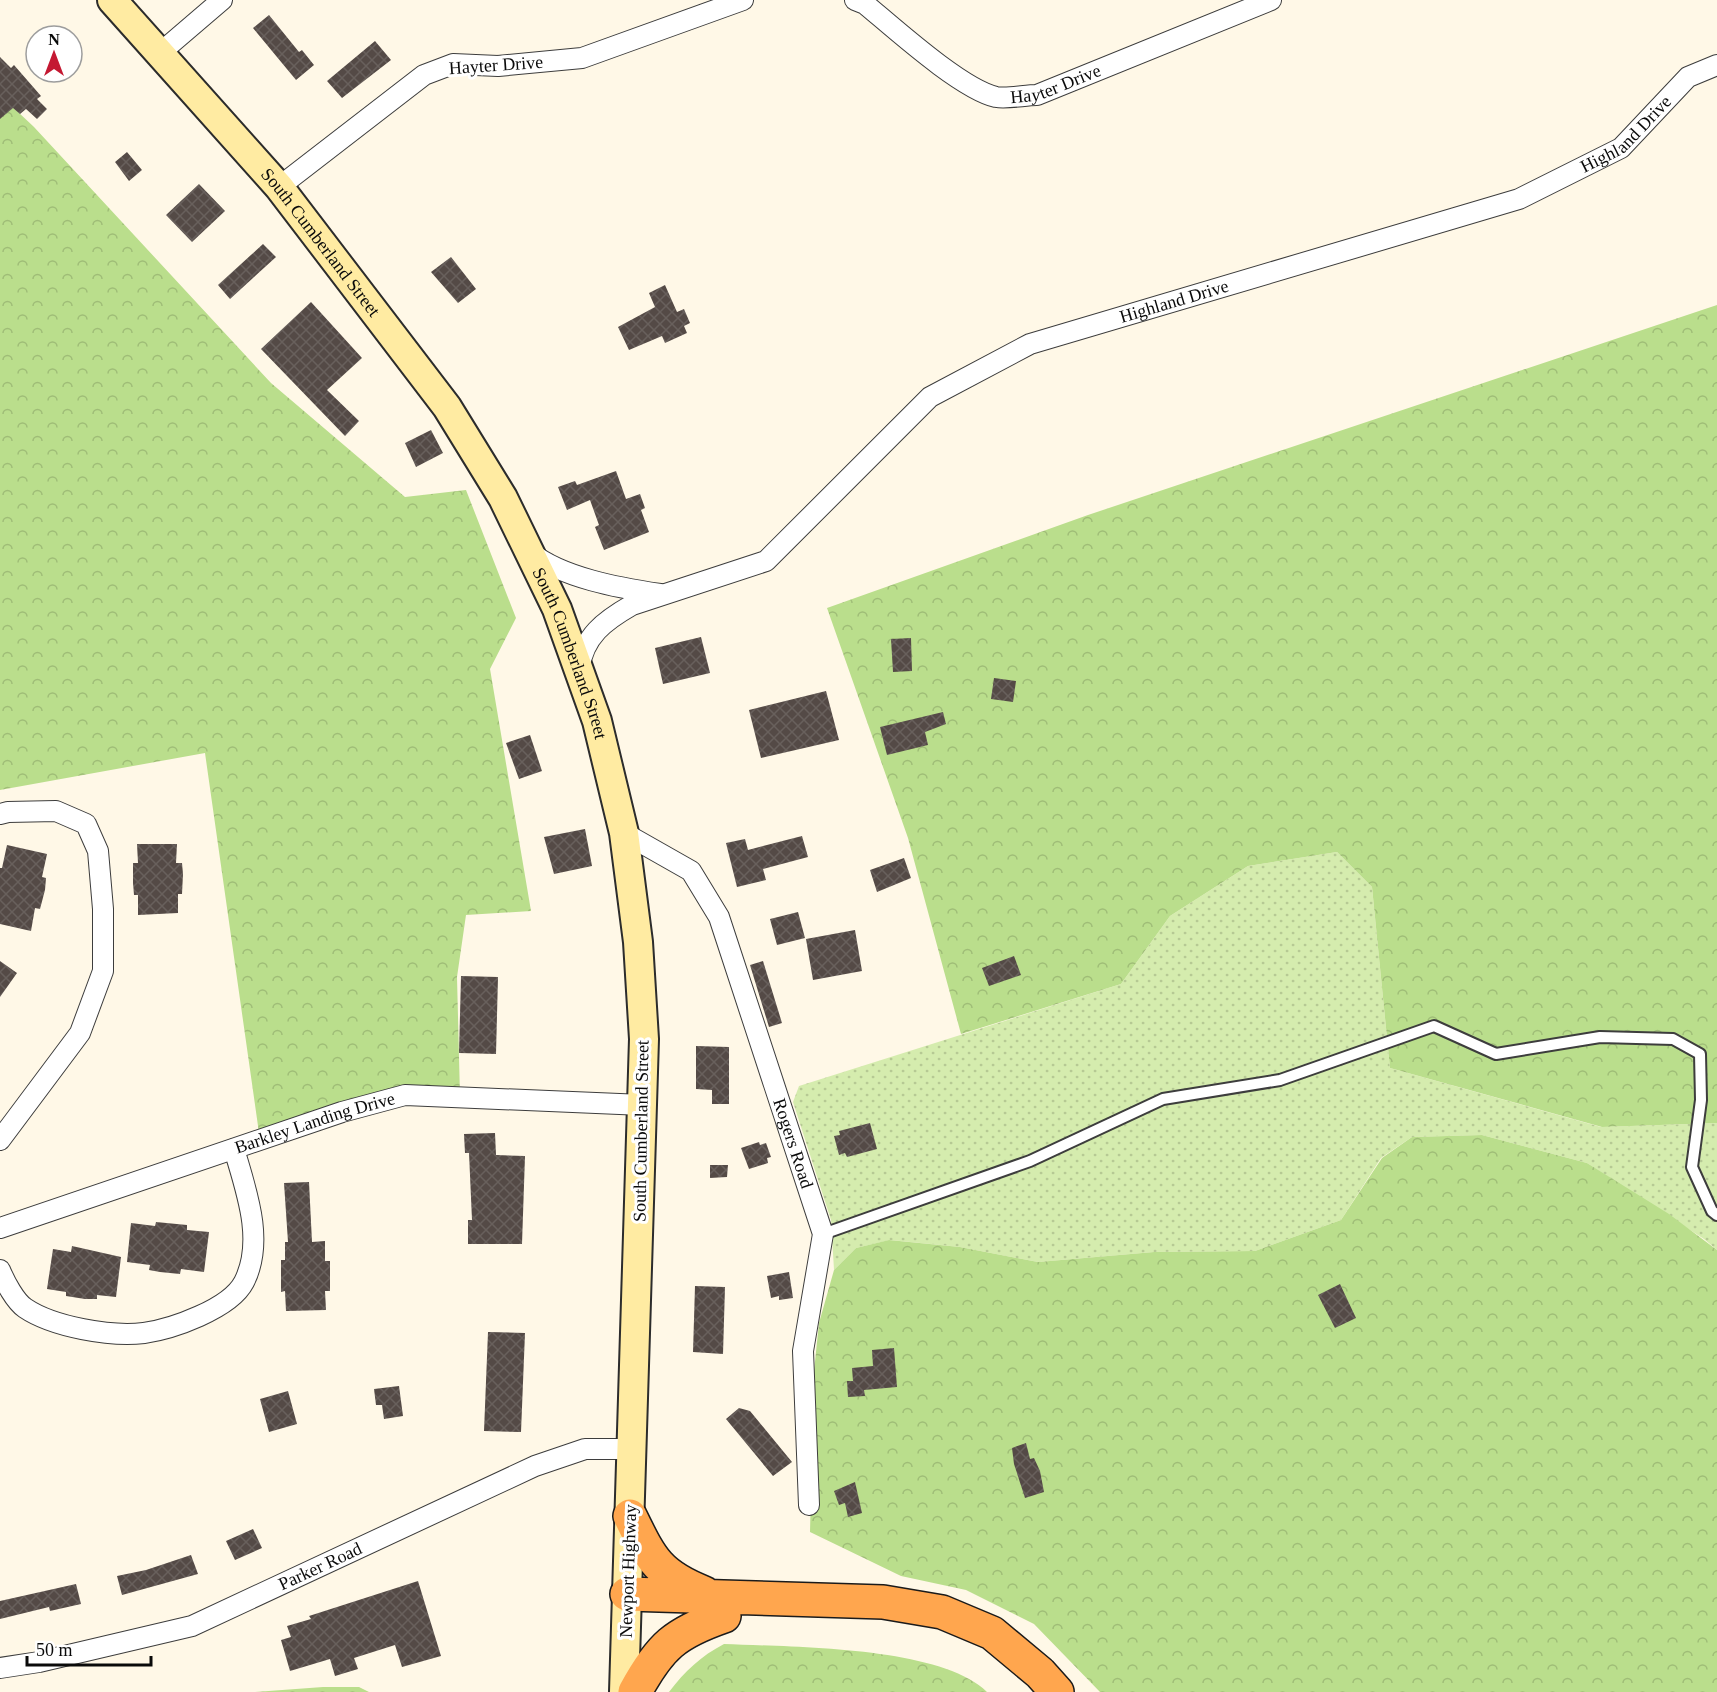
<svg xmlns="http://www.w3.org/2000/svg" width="1717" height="1692" font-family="Georgia,serif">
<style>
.grass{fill:url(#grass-dots)}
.forest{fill:url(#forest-crowns)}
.building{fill:url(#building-cross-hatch)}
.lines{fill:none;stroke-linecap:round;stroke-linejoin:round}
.service-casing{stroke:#3d3d3d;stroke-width:14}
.minor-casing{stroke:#3d3d3d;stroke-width:22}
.secondary-casing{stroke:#2c2c2c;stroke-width:32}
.trunk-casing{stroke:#1b1b1b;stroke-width:36}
.service{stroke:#fff;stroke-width:10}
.minor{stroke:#fff;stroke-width:20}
.secondary{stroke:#ffeba2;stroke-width:28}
.trunk{stroke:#ffa64e;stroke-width:33}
.labels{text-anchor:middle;stroke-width:6;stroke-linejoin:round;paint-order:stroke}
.street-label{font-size:18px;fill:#0a0a0a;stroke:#fff}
</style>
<defs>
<pattern id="grass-dots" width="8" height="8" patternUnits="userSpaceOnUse" patternTransform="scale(1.5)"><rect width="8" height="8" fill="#d5ecae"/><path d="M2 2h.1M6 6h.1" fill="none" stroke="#b6c994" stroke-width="1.8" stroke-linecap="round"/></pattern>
<pattern id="forest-crowns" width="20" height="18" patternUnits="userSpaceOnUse" patternTransform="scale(1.5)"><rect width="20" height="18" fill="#bade8c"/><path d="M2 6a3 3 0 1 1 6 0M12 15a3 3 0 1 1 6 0" fill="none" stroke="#9fbd77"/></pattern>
<pattern id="building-cross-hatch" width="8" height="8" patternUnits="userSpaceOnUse" patternTransform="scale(1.5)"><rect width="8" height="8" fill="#544a46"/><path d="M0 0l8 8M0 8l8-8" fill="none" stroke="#68605c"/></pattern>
</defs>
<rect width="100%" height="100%" fill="#fff8e7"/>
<path class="grass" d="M1337 852 1372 887 1390 1068 1601 1127 1717 1123V1250L1704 1239 1587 1163 1482 1135 1412 1137 1381 1158 1341 1220 1255 1251 1154 1252 1038 1262 960 1247 890 1240 856 1248 834 1270 831 1220 793 1102 799 1086 1121 984 1170 916 1248 866Z"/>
<path class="forest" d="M0 95 34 127 271 383 405 497 466 490 516 618 490 669 531 911 466 915 457 977 460 1096 405 1095 260 1140 205 753 0 790Z
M1717 305V1123L1602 1127 1390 1068 1372 887 1337 852 1248 866 1170 916 1121 984 961 1034 908 838 827 608 1088 515Z
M1482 1135 1587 1163 1669 1214 1717 1250V1692H1100L1034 1624 966 1590 901 1576 810 1532 814 1371 819 1323 834 1270 856 1248 889 1240 960 1247 1038 1262 1154 1252 1255 1251 1341 1220 1382 1158 1412 1137Z
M724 1644C789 1647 941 1646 987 1692H669C685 1671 701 1656 724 1644Z
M323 1687H359L369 1692H255Z"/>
<path class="building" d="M269 15 299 52 302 50 314 65 296 80 253 28Z
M375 41 391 60 342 98 327 81Z
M0 57 11 68 14 65 41 96 37 99 47 109 37 119 26 109 20 114 13 108 0 119Z
M127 152 142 170 129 181 115 162Z
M199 184 225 211 192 242 166 215Z
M263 244 276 257 230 299 218 285Z
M451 257 476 289 458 303 431 272Z
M665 285 677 312 684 309 690 323 684 326 687 333 665 343 662 336 629 350 618 327 655 307 649 293Z
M311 302 362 358 327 390 359 421 345 436 261 349Z
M431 430 443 453 416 467 405 443Z
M616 471 626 499 640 494 645 508 641 510 649 532 604 550 595 527 599 525 590 500 567 510 558 487 575 481 577 485Z
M701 637 710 673 663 684 655 648Z
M911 638 912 671 893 672 891 639Z
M994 678 1016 681 1013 702 991 699Z
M826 691 839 740 761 758 749 710Z
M943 712 946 724 925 732 928 745 887 755 880 727Z
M530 735 542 771 519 779 506 743Z
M585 829 592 866 554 874 544 837Z
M802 836 808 857 763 869 766 880 737 887 726 843 745 839 748 850Z
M137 844H177L176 863H182L183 874 182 894H178V913L138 915V895H134L133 883V863H138Z
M7 845 47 854 42 877 46 878 45 890 40 909 35 908 31 931 0 924V868H2Z
M904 858 911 878 877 892 870 870Z
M798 912 805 938 777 945 770 919Z
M855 930 862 971 813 980 806 939Z
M1014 956 1021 975 989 986 982 968Z
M0 961 17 973 0 997Z
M763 961 782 1023 769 1027 750 965Z
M461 976 498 977 496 1054 459 1053Z
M696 1046 729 1047V1104H712V1090L696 1089Z
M870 1123 877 1149 847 1157 845 1153 839 1155 834 1136 840 1135 839 1131Z
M495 1133 496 1155 525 1156 522 1244H468V1220H472L469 1153H465L464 1134Z
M759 1142 760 1145 766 1143 771 1157 767 1158 768 1163 749 1169 741 1148Z
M710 1165H728L727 1177 710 1178Z
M309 1182 312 1242 325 1241V1261H330V1291H325L326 1310 286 1311 285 1291 281 1292V1260H285V1242H288L284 1183Z
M156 1222 187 1225V1230L209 1232 204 1272 181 1269 180 1274 160 1272 149 1270 150 1265 127 1262 131 1223 155 1226Z
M72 1246 121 1257 116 1297 97 1295V1299H85L66 1296V1292L47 1289 53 1249 71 1252Z
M789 1272 793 1298 779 1300V1296L771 1298 767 1276Z
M1340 1284 1356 1318 1335 1328 1318 1295Z
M695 1286 725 1287 723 1354 693 1352Z
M488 1332 525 1333 521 1432 484 1431Z
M894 1348 897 1387 864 1390 865 1396 848 1397 847 1381H853L852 1368 873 1366 872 1350Z
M399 1386 403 1416 384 1419 382 1405H376L374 1389Z
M288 1391 297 1424 269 1432 260 1399Z
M739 1408 750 1411 792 1462 773 1476 726 1419Z
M1026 1443 1030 1459 1034 1458 1040 1471 1044 1492 1025 1498 1014 1464 1012 1448Z
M855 1482 862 1513 848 1517 845 1503 839 1505 834 1491Z
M253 1529 262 1548 235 1560 226 1541Z
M191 1555 198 1574 122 1595 117 1576 146 1570Z
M418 1581 441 1656 402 1667 395 1645 354 1658 358 1669 335 1676 330 1659 290 1671 281 1640 291 1637 287 1626 311 1619 309 1616Z
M76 1584 81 1604 50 1611 49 1607 0 1619V1601Z"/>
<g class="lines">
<g class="service-casing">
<path id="service" d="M823 1234 1030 1161 1163 1099 1280 1080 1434 1026 1496 1054 1600 1037 1673 1039 1700 1054 1701 1100 1692 1167 1712 1211 1717 1215"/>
</g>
<g class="minor-casing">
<g id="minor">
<path id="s1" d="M855 0 865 4C894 28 961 89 996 97 1008 99 1025 95 1037 95L1271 0"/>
<path d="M160 53 222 0"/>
<path d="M279 187 424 75 453 64 498 66 582 58 743 0"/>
<path d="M530 552C562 578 620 588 660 594"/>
<path id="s2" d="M579 669C584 636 604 621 632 605L766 561 930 397 1030 344 1519 199 1621 148 1688 77 1717 65"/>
<path d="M0 814 8 812 56 811 86 824 98 851 103 909V971L80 1033 0 1140"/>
<path id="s3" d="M624 833 691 871 719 917 823 1234 803 1351 809 1505"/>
<path id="s4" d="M0 1228 342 1112 405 1095 643 1105"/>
<path d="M0 1270C5 1282 15 1301 25 1308 53 1327 111 1337 144 1333 172 1329 230 1309 244 1282 265 1241 246 1190 234 1149"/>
<path id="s5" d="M0 1668 39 1662 192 1626 535 1466 585 1449H632"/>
</g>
</g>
<g class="secondary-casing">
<g id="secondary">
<path id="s6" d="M112 0 279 187 447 407 503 498 557 609 597 721 624 833 638 942 644 1039 624 1692"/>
</g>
</g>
<g class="trunk-casing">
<path id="trunk" d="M630 1516C651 1559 658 1575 704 1593
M627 1594 883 1602 942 1612 992 1633 1040 1673 1057 1692
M635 1692C660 1646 675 1633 724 1616"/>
</g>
<use href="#service" class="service"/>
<use href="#minor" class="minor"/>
<use href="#secondary" class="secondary"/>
<use href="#trunk" class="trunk"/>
</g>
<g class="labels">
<g class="street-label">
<text transform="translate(496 65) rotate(-4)" y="6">Hayter Drive</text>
<text dy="6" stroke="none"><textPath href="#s1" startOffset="234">Hayter Drive</textPath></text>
<text dy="6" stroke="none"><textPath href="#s2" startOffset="1209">Highland Drive</textPath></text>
<text dy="6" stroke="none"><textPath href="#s6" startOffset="320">South Cumberland Street</textPath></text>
<text dy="6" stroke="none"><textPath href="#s2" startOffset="723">Highland Drive</textPath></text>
<text dy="6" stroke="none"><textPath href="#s6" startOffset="804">South Cumberland Street</textPath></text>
<text dy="6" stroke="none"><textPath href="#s4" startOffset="332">Barkley Landing Drive</textPath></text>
<text transform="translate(641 1131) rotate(-89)" y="6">South Cumberland Street</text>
<text dy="6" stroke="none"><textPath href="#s3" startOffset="369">Rogers Road</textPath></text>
<text dy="6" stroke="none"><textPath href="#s5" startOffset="338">Parker Road</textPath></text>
<text transform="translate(628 1571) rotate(-88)" y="6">Newport Highway</text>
</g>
</g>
<g transform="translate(54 54)"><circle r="28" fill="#ffffff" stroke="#9d9d9d" stroke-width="1.5"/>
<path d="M0-4.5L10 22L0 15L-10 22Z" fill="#c41832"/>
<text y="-9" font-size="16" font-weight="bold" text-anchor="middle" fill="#0a0a0a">N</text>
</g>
<path d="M27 1656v9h124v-9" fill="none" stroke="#0a0a0a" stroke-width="3"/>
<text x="36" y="1656" font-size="18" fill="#0a0a0a" stroke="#ffffff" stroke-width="4.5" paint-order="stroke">50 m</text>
</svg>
